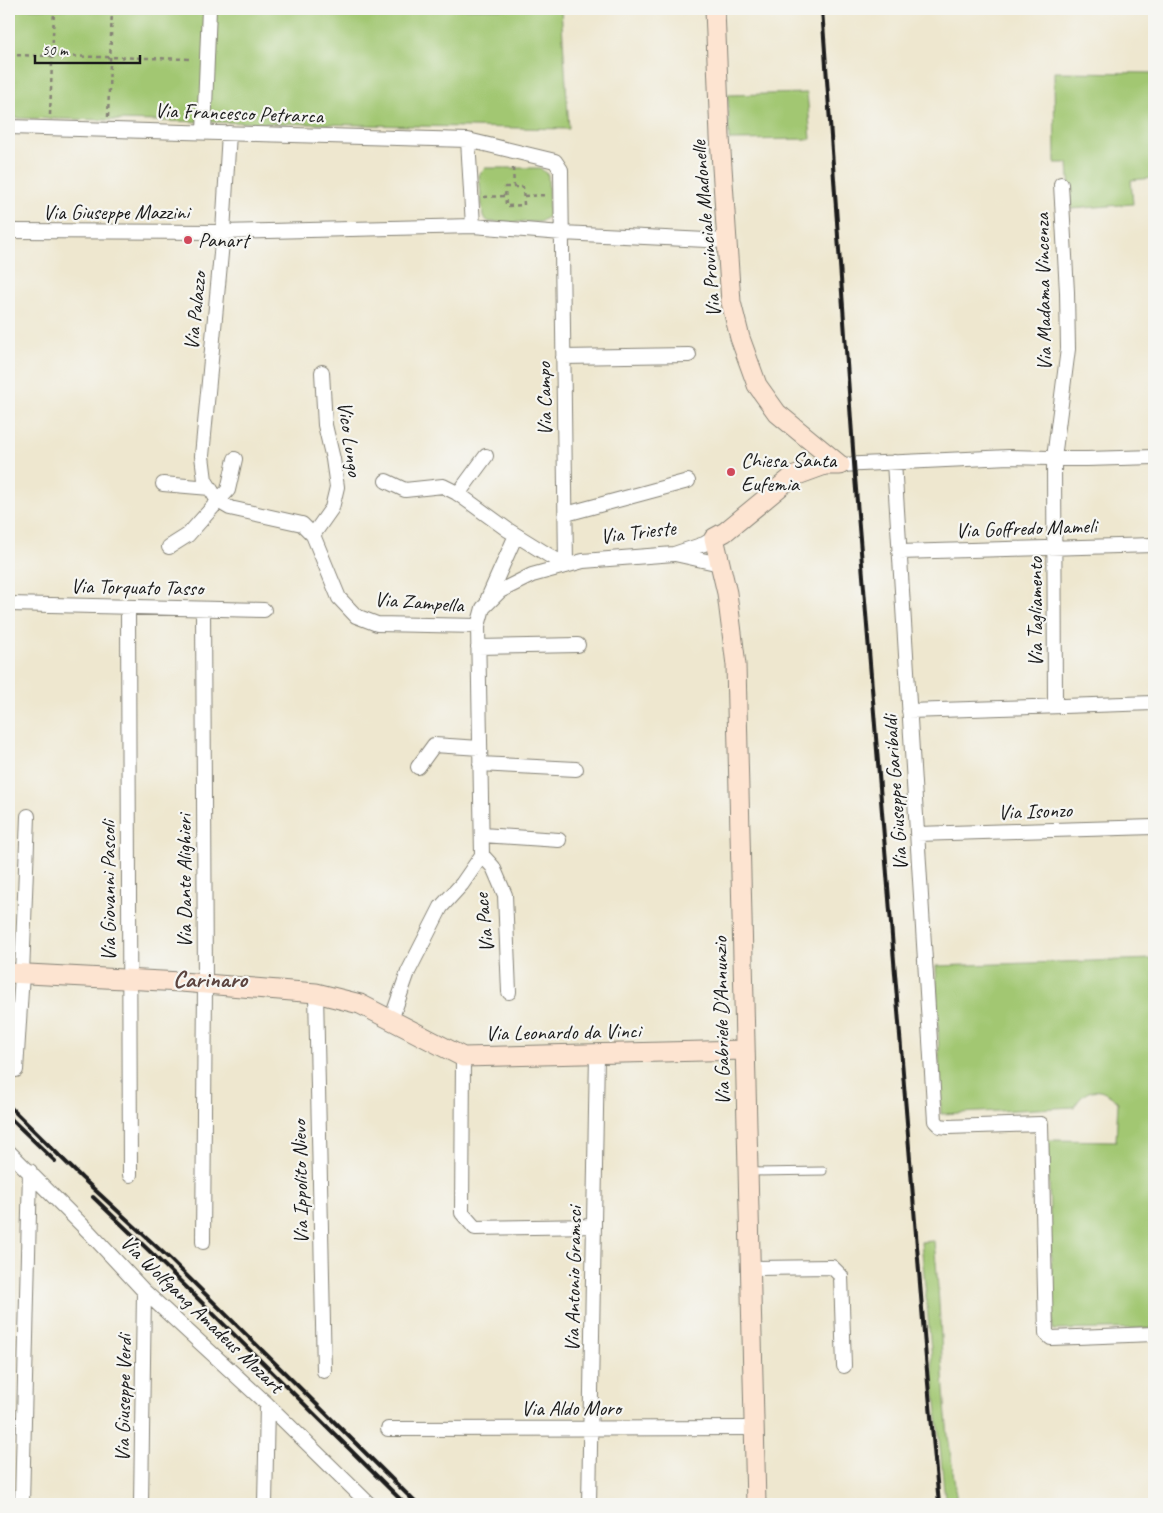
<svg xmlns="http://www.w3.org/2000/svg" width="1163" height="1513" font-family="Caveat,sans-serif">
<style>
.green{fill:#a2c772;stroke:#5f7247}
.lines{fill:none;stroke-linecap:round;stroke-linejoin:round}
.lane-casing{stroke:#858276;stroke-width:9}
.street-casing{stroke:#858276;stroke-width:16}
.secondary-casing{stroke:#858276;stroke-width:21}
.path{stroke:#858276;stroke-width:2.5;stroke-dasharray:4 4;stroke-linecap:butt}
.lane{stroke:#fff;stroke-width:7}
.street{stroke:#fff;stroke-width:14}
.secondary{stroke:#fde4d1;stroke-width:19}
.rail{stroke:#1c1c1c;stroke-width:4}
.poi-dot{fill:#d1495b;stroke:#f6f6f2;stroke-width:2}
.labels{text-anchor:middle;stroke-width:4.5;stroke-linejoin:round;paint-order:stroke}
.street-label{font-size:21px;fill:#1c1c1c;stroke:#f6f6f2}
.poi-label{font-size:21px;fill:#1c1c1c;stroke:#f6f6f2;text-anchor:start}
.quarter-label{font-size:24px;font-weight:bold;fill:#5c4540;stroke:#f6f6f2}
</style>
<rect width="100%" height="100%" fill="#f6f6f2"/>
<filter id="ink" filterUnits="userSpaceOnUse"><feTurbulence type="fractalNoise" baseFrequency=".02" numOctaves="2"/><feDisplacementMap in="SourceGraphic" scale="10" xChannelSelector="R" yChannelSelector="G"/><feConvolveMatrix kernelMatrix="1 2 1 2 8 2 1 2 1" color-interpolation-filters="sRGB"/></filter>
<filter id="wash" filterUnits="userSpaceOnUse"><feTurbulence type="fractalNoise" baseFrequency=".0096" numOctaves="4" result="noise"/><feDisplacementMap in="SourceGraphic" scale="20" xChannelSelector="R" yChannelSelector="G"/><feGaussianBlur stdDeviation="1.12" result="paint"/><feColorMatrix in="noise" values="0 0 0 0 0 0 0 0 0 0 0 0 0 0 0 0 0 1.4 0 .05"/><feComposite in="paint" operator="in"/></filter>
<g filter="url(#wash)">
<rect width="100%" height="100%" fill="#eee7cf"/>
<path class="green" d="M9 9H561L569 129 9 118Z
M1054 72 1154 73V178L1131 180 1133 204 1071 209 1068 163H1055Z
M807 93 811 139 729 140 728 95Z
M485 168H540L548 175 549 216 540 222H489L483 217 479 175Z
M1154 959V1328L1053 1330 1048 1140 1116 1141 1118 1102C1100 1086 1087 1086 1074 1107L941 1114 936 966Z
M934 1241C941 1306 941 1371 948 1436 951 1459 955 1481 957 1504H946L944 1490 921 1242Z"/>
</g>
<g filter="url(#ink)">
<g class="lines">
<g class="lane-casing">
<path id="lane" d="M750 1172 823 1171"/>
</g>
<g class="street-casing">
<path id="street" d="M9 127 468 140 555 161 561 170 566 566
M204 132 209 9
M229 133 223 232 202 456 205 480 218 501 230 508 302 524 313 535 339 598 356 616 377 624 478 626
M468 140 473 226 562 233 727 241
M9 231 223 232 473 226
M563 357 689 355
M894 462 935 1121 940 1126 948 1127 1041 1124 1046 1333 1051 1338 1154 1334
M840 465 1009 457 1087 459 1154 457
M386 481 405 490 443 486 457 493 508 530 566 566
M163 484 210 488
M458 494 486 456
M566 514 688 481
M313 535 332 508 337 487 333 459 325 425 322 372
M169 547 188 535 228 490 235 459
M899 552 1154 545
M675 554 720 564
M488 598 516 535
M9 604 264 610
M128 607 130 1175
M203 609 205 984 203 1242
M478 647 578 645
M1055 706 1054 458 1068 349 1067 292 1061 184
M909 711 1154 703
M480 764 576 769
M418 767 434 745 480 748
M917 834 1154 827
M482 835 559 840
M482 855 478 626 483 608 500 591 532 575 583 561 674 554 704 544 714 538
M482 855 493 867 505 895 509 992
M316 993 324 1371
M391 1020 408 972 441 907 462 884 482 855
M463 1057 462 1213 475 1228 594 1226
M16 1070 22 974 28 816
M9 1152 90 1233 144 1291 267 1404 369 1504
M750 1268 832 1267 841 1276 844 1366
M388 1429 754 1428
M22 1504 30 1171
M141 1504 144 1291
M265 1504 267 1404
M589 1504 597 1054"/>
</g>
<g class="secondary-casing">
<path id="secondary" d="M715 9 720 137 731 302 740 338 757 385 777 413 840 465
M9 973 181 982 316 993 360 1004 463 1057 744 1050
M756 1504 736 665 727 593 714 538 725 532 792 477 825 465H840"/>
</g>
<path class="path" d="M9 55 193 59
M50 115 54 9
M108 117 112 9
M513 168 514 187
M505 187H523L524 205 506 206Z
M524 196 548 195
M484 197 505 196"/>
<use href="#lane" class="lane"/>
<use href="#street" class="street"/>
<use href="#secondary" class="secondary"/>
<path class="rail" d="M822 9 855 477 928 1383 939 1504
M9 1106 82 1178 171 1260 417 1504
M9 1117 55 1161
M93 1197 165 1266 405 1504"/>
</g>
</g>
<g class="poi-dot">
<circle cx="188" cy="240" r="5"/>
<circle cx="731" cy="472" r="5"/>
</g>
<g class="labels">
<g class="street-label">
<text transform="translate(239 113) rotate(2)" y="7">Via Francesco Petrarca</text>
<text x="116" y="219">Via Giuseppe Mazzini</text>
<text transform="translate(706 229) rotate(-95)" y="7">Via Provinciale Madonelle</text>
<text transform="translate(1043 292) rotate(-91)" y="7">Via Madama Vincenza</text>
<text transform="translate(195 311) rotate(-84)" y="7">Via Palazzo</text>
<text transform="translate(544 399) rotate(-91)" y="7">Via Campo</text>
<text transform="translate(350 439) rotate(82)" y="7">Vico Lungo</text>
<text transform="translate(1026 528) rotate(-2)" y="7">Via Goffredo Mameli</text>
<text transform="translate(638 532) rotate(-7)" y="7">Via Trieste</text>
<text transform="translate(137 587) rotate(1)" y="7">Via Torquato Tasso</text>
<text transform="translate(419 602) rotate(4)" y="7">Via Zampella</text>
<text transform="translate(1035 612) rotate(-90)" y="7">Via Tagliamento</text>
<text transform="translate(895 793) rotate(-94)" y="7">Via Giuseppe Garibaldi</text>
<text transform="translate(1035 811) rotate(-2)" y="7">Via Isonzo</text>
<text transform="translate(184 881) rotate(-90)" y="7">Via Dante Alighieri</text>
<text transform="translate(108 891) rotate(-90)" y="7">Via Giovanni Pascoli</text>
<text transform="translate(484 923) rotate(-96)" y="7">Via Pace</text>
<text transform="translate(721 1021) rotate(-91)" y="7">Via Gabriele D'Annunzio</text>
<text transform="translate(563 1032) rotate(-1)" y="7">Via Leonardo da Vinci</text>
<text transform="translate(300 1182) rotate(-91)" y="7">Via Ippolito Nievo</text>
<text transform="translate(573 1279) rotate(-89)" y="7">Via Antonio Gramsci</text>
<text transform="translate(202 1314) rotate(44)" y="7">Via Wolfgang Amadeus Mozart</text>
<text transform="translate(123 1398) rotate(-89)" y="7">Via Giuseppe Verdi</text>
<text x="571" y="1415">Via Aldo Moro</text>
</g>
<g class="poi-label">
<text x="198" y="247">Panart</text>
<text x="741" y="467">Chiesa Santa<tspan x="741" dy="24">Eufemia</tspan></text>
</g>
<g class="quarter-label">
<text x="210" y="987">Carinaro</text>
</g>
</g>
<rect width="1163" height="1513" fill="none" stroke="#f6f6f2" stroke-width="30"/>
<path d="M35 55v8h105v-8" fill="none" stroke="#1c1c1c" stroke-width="2.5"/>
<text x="42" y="55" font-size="15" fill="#1c1c1c" stroke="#f6f6f2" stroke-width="4" paint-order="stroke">50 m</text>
</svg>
